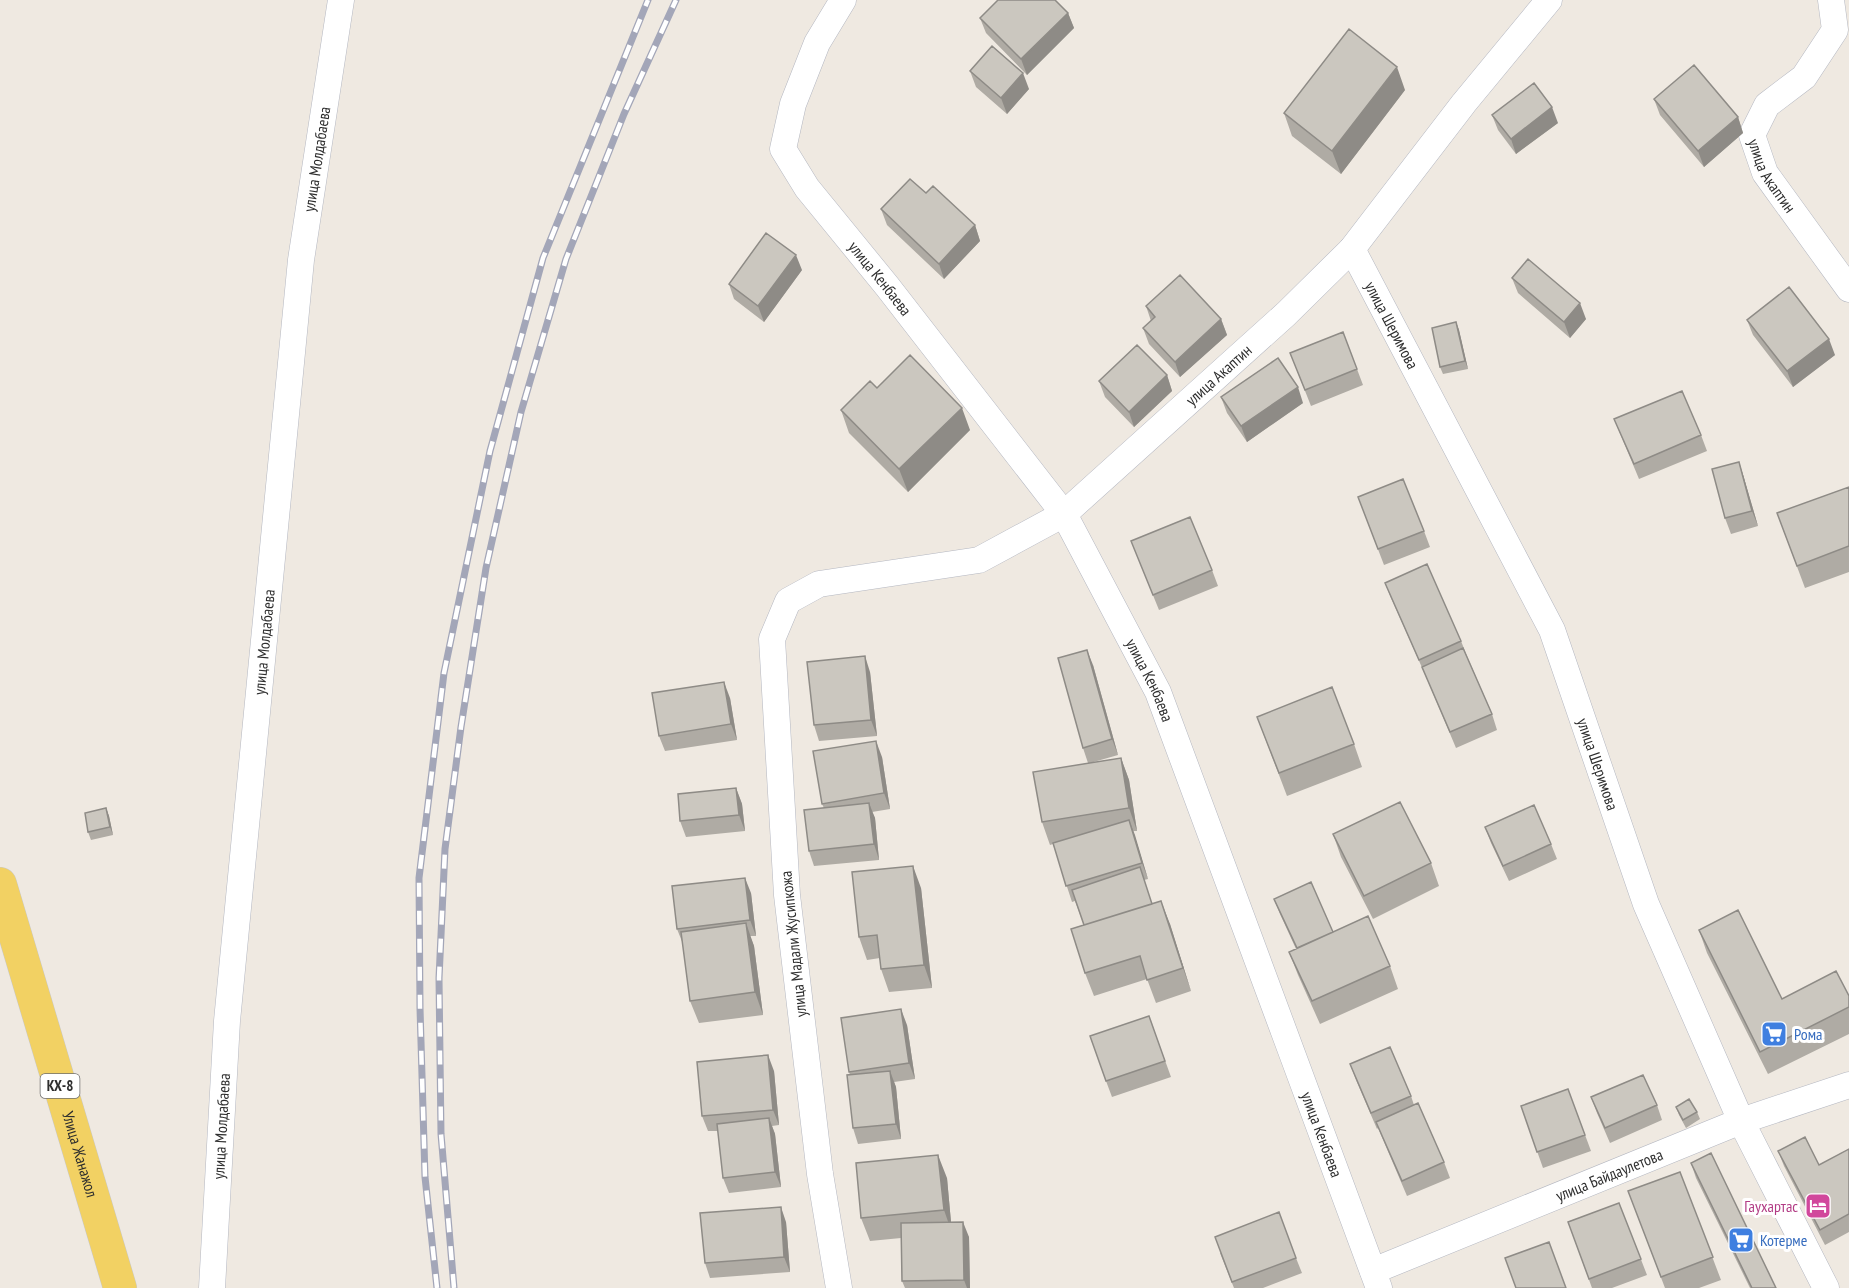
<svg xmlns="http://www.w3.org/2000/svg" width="1849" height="1288" font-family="'PT Sans Narrow',sans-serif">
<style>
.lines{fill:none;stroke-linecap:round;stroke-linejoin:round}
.minor-casing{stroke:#b4b7c1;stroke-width:27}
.primary-casing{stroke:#c9c9c9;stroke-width:34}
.minor{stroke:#fff;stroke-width:26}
.primary{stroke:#f2d163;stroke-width:33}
.rail-casing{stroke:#a3a6b8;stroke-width:7}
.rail{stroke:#fff;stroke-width:4.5;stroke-dasharray:14;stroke-linecap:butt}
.wall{fill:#afaba4}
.shaded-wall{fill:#8e8b86}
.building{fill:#cbc7bf;stroke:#8e8b86;stroke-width:1.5}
.labels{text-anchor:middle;stroke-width:6;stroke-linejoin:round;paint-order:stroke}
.shield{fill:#fff;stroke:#6d6d6d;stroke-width:1.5}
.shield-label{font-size:15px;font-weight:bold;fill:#2e2e2e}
.street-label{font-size:16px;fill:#2e2e2e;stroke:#fff}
.shop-label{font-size:16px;fill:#366cbe;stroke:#fff;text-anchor:start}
.hotel-label{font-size:16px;fill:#b23c85;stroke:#fff;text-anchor:end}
</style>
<rect width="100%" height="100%" fill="#efe9e1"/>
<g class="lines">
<g class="minor-casing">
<g id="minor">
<path id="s1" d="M843 0 817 43 793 104 783 149 807 188 887 286 1064 514 1158 692 1379 1288"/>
<path id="s2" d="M1831 0 1835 30 1804 77 1767 105 1752 135 1765 173 1849 289"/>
<path id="s3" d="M1352 249 1552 630 1646 904 1741 1121 1826 1288"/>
<path id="s4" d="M1373 1271 1741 1121 1849 1085"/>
<path id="s5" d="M212 1288 227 1021 301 260 341 0"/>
<path id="s6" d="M839 1288 820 1174 787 895 772 639 788 601 819 584 979 560 1064 514 1286 314 1352 249 1464 103 1549 0"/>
</g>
</g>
<g class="primary-casing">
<g id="primary">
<path id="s7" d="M0 884 120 1288"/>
</g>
</g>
<use href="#minor" class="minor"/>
<use href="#primary" class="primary"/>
<g class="rail-casing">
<path id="rail" d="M437 1288 425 1177 420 1008 419 878 444 673 490 451 543 258 648 0
M454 1288 441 1134 439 978 445 849 461 727 486 568 521 412 566 259 624 114 676 0"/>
</g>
<use href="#rail" class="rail"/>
</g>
<path class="wall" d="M1068 13 1074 28 1027 75 986 33 980 18Z
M970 71 1029 89 1007 114 976 87Z
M1405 90 1341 174 1292 136 1284 113Z
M1654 99 1738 117 1743 133 1704 167 1660 115Z
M1492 115 1558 123 1516 154 1498 130Z
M926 193 975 225 980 241 944 279 887 225 881 209Z
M802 270 764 322 734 299 729 284Z
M1512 278 1586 319 1570 338 1518 293Z
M1146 306 1221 319 1227 335 1180 377 1149 344 1143 328 1151 321Z
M1747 320 1835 355 1793 387 1753 335Z
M1456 322 1459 330 1468 369 1443 374 1440 367Z
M1343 332 1363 385 1311 406 1290 353Z
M1167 375 1172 391 1134 427 1105 397 1099 381Z
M877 388 970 430 908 492 849 433 841 410Z
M1221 397 1303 403 1247 442 1227 413Z
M1614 419 1701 435 1707 451 1639 479Z
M1739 462 1744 478 1758 526 1731 534 1725 518Z
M1849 487V572L1805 588 1777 513Z
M1358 497 1424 531 1430 547 1384 565Z
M1131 541 1212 570 1218 586 1159 610Z
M1385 583 1461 641 1467 656 1492 714 1497 730 1456 748 1424 672 1391 598Z
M1093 665 1118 755 1090 763 1121 758 1129 780 1137 831H1133L1148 879 1144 880 1152 904 1170 924 1191 991 1156 1003 1147 979 1094 996 1085 973 1084 925 1075 901 1072 902 1053 844 1050 845 1042 822 1088 763 1083 748Z
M870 672 877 736 819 741 814 725Z
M730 698 737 740 665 751 659 736Z
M1257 717 1354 744 1362 767 1287 796Z
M882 757 890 809 872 812 875 818 879 860 814 866 809 851 824 808 822 804Z
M736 788 742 804 745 831 686 837 680 821Z
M106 808 109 816 113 835 91 840 88 832Z
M1485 827 1551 844 1557 859 1509 881 1491 843Z
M1333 834 1431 863 1439 886 1373 919 1341 857Z
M921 888 932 988 889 992 881 969 880 958 867 960 859 937Z
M751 893 756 936H750L754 946 763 1015 699 1023 690 1001 683 944 677 929Z
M1274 899 1334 932 1390 966 1398 989 1320 1024 1298 975 1289 952 1296 949 1280 914Z
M1699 930 1782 999 1849 996V1034L1768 1074 1707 953Z
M1149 1016 1171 1077 1112 1097 1106 1081Z
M907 1025 915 1079 894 1082 896 1087 901 1139 858 1144 853 1128 850 1075 849 1072Z
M1350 1064 1411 1096 1414 1105 1444 1162 1450 1178 1407 1196 1378 1128 1377 1129 1356 1080Z
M774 1071 779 1125 772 1126 775 1134 781 1187 729 1193 723 1178 718 1131H708L702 1116Z
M1568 1089 1591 1151 1543 1168 1521 1106Z
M1591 1097 1657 1105 1662 1120 1610 1143 1597 1113Z
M1676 1107 1697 1112 1700 1119 1686 1128 1679 1115Z
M1849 1149V1232L1825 1245 1784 1166 1778 1151 1819 1165Z
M1691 1163 1776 1288H1750L1696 1178Z
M1680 1172 1721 1280 1699 1288H1665L1628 1191Z
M947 1178 951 1222 969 1237 970 1288H905L902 1281 901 1238 870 1241 861 1218Z
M1619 1203 1647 1275 1612 1288H1592L1568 1222Z
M786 1222 790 1272 710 1278 705 1263Z
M1220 1253 1296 1258 1302 1273 1263 1288H1234Z"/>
<path class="shaded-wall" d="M1068 13 1074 28 1027 75 1021 59Z
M1397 67 1405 90 1341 174 1332 151Z
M1023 73 1029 89 1007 114 1001 98Z
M1552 107 1558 123 1516 154 1511 139Z
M1738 117 1743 133 1704 167 1698 151Z
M975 225 980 241 944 279 939 264Z
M796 255 802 270 764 322 758 306Z
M1580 303 1586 319 1570 338 1564 322Z
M1221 319 1227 335 1180 377 1175 362Z
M1456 322 1459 330 1468 369 1465 361Z
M1829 339 1835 355 1793 387 1787 371Z
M1167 375 1172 391 1134 427 1129 412Z
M1298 387 1303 403 1247 442 1241 426Z
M962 408 970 430 908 492 899 469Z
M1739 462 1744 478 1758 526 1752 511Z
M1087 650 1093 665 1118 755 1112 739Z
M865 656 870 672 877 736 871 720Z
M724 682 730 698 737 740 731 724Z
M876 741 882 757 890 809 884 793Z
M1121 758 1129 780 1137 831 1129 808Z
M736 788 742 804 745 831 739 815Z
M869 803 875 818 879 860 874 844Z
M106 808 109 816 113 835 110 827Z
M1129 820 1135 835 1148 879 1142 863Z
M913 866 921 888 932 988 924 965Z
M745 878 751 893 756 936 750 920Z
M1161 901 1170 924 1191 991 1183 968Z
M746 923 754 946 763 1015 755 992Z
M901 1009 907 1025 915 1079 909 1063Z
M768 1055 774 1071 779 1125 773 1110Z
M890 1071 896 1087 901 1139 896 1124Z
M769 1118 775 1134 781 1187 775 1172Z
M938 1155 947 1178 952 1233 944 1210Z
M781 1207 786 1222 790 1272 784 1257Z
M963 1222 969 1237 970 1288H967L964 1280Z"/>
<path class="building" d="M998 0H1055L1068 13 1021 59 980 18Z
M1349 29 1397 67 1332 151 1284 113Z
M992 46 1023 73 1001 98 970 71Z
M1694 65 1738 117 1698 151 1654 99Z
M1534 83 1552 107 1511 139 1492 115Z
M910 179 926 193 933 186 975 225 939 264 881 209Z
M766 233 796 255 758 306 729 284Z
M1528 259 1580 303 1564 322 1512 278Z
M1180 275 1221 319 1175 362 1143 328 1155 317 1146 306Z
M1789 287 1829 339 1787 371 1747 320Z
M1456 322 1465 361 1440 367 1432 328Z
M1343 332 1357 369 1305 390 1290 353Z
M1137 345 1167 375 1129 412 1099 381Z
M910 355 962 408 899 469 841 410 870 381 877 388Z
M1278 358 1298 387 1241 426 1221 397Z
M1682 391 1701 435 1634 464 1614 419Z
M1739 462 1752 511 1725 518 1712 469Z
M1403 479 1424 531 1378 549 1358 497Z
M1849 487V546L1797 566 1777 513Z
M1190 517 1212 570 1153 595 1131 541Z
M1427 564 1461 641 1419 660 1385 583Z
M1463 648 1492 714 1450 732 1422 667Z
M1087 650 1112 739 1083 748 1058 658Z
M865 656 871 720 814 725 807 662Z
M724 682 731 724 659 736 652 693Z
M1332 687 1354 744 1279 773 1257 717Z
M876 741 884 793 822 804 813 751Z
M1121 758 1129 808 1042 822 1033 772Z
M736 788 739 815 680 821 678 794Z
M1400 802 1431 863 1364 896 1333 834Z
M869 803 874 844 809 851 804 810Z
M1534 805 1551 844 1503 866 1485 827Z
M106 808 110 827 88 832 85 813Z
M1129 820 1142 863 1066 886 1053 843Z
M913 866 924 965 881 969 877 935 859 937 852 872Z
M1140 867 1152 904 1084 925 1072 890Z
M745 878 750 920 677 929 672 886Z
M1311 882 1333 932 1297 948 1274 899Z
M1161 901 1183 968 1147 980 1140 956 1085 973 1071 929Z
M1738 910 1782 999 1836 971 1849 996V1007L1760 1052 1699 930Z
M1368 916 1390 966 1312 1001 1289 952Z
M746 923 755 992 690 1001 681 932Z
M901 1009 909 1063 849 1072 841 1018Z
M1149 1016 1165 1061 1106 1081 1090 1036Z
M1390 1047 1411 1096 1371 1113 1350 1064Z
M768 1055 773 1110 702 1116 697 1062Z
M890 1071 896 1124 853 1128 847 1075Z
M1643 1075 1657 1105 1605 1128 1591 1097Z
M1568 1089 1585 1135 1537 1152 1521 1106Z
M1689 1099 1697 1112 1683 1120 1676 1107Z
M1418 1103 1444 1162 1402 1181 1376 1122Z
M769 1118 775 1172 723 1178 717 1124Z
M1805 1137 1819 1165 1849 1149V1214L1820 1230 1778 1151Z
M1711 1153 1776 1288H1752L1691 1163Z
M938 1155 944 1210 861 1218 856 1163Z
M1680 1172 1713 1257 1661 1277 1628 1191Z
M1619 1203 1641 1259 1589 1279 1568 1222Z
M781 1207 784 1257 705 1263 700 1213Z
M1279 1212 1296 1258 1232 1282 1215 1237Z
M963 1222 964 1280 902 1281 901 1223Z
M1549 1242 1566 1288H1516L1505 1258Z"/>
<defs>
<g id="supermarket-square" transform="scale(1.35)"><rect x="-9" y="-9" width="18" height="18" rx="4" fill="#3f7fe0" stroke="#fff"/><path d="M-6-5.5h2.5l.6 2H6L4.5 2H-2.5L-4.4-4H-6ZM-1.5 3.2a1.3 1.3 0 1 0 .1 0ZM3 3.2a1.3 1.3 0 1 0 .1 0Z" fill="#fff"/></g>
<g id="hotel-square" transform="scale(1.35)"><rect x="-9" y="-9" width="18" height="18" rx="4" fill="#d1479c" stroke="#fff"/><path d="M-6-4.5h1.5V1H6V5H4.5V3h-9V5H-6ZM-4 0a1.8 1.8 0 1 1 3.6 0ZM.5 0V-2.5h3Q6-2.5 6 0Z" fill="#fff"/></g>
</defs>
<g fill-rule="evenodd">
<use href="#supermarket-square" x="1774" y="1034"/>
<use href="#hotel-square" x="1818" y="1206"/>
<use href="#supermarket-square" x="1741" y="1240"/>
</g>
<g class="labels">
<rect class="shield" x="40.5" y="1074" width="39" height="24" rx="4.5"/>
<g class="shield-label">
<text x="60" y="1091">КХ-8</text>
</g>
<g class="street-label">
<text dy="6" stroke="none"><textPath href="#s5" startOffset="1134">улица Молдабаева</textPath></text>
<text dy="6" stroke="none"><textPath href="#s2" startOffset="212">улица Акаптин</textPath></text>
<text dy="6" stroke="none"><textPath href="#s1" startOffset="324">улица Кенбаева</textPath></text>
<text dy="6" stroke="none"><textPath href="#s3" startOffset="86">улица Шеримова</textPath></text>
<text dy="6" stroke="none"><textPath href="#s6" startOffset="1196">улица Акаптин</textPath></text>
<text dy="6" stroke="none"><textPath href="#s5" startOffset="648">улица Молдабаева</textPath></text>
<text dy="6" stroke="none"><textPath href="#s1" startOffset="810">улица Кенбаева</textPath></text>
<text dy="6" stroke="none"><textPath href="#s3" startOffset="572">улица Шеримова</textPath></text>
<text transform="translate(793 944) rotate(-96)" y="6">улица Мадали Жусипкожа</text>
<text dy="6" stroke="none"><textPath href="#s5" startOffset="162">улица Молдабаева</textPath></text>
<text dy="6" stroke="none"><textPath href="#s1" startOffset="1296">улица Кенбаева</textPath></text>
<text dy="6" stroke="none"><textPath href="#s7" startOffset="282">Улица Жанажол</textPath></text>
<text dy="6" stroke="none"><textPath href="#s4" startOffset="255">улица Байдаулетова</textPath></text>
</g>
<g class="shop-label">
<text x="1794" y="1040">Рома</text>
<text x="1760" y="1246">Котерме</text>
</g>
<g class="hotel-label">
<text x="1798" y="1212">Гаухартас</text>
</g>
</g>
</svg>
